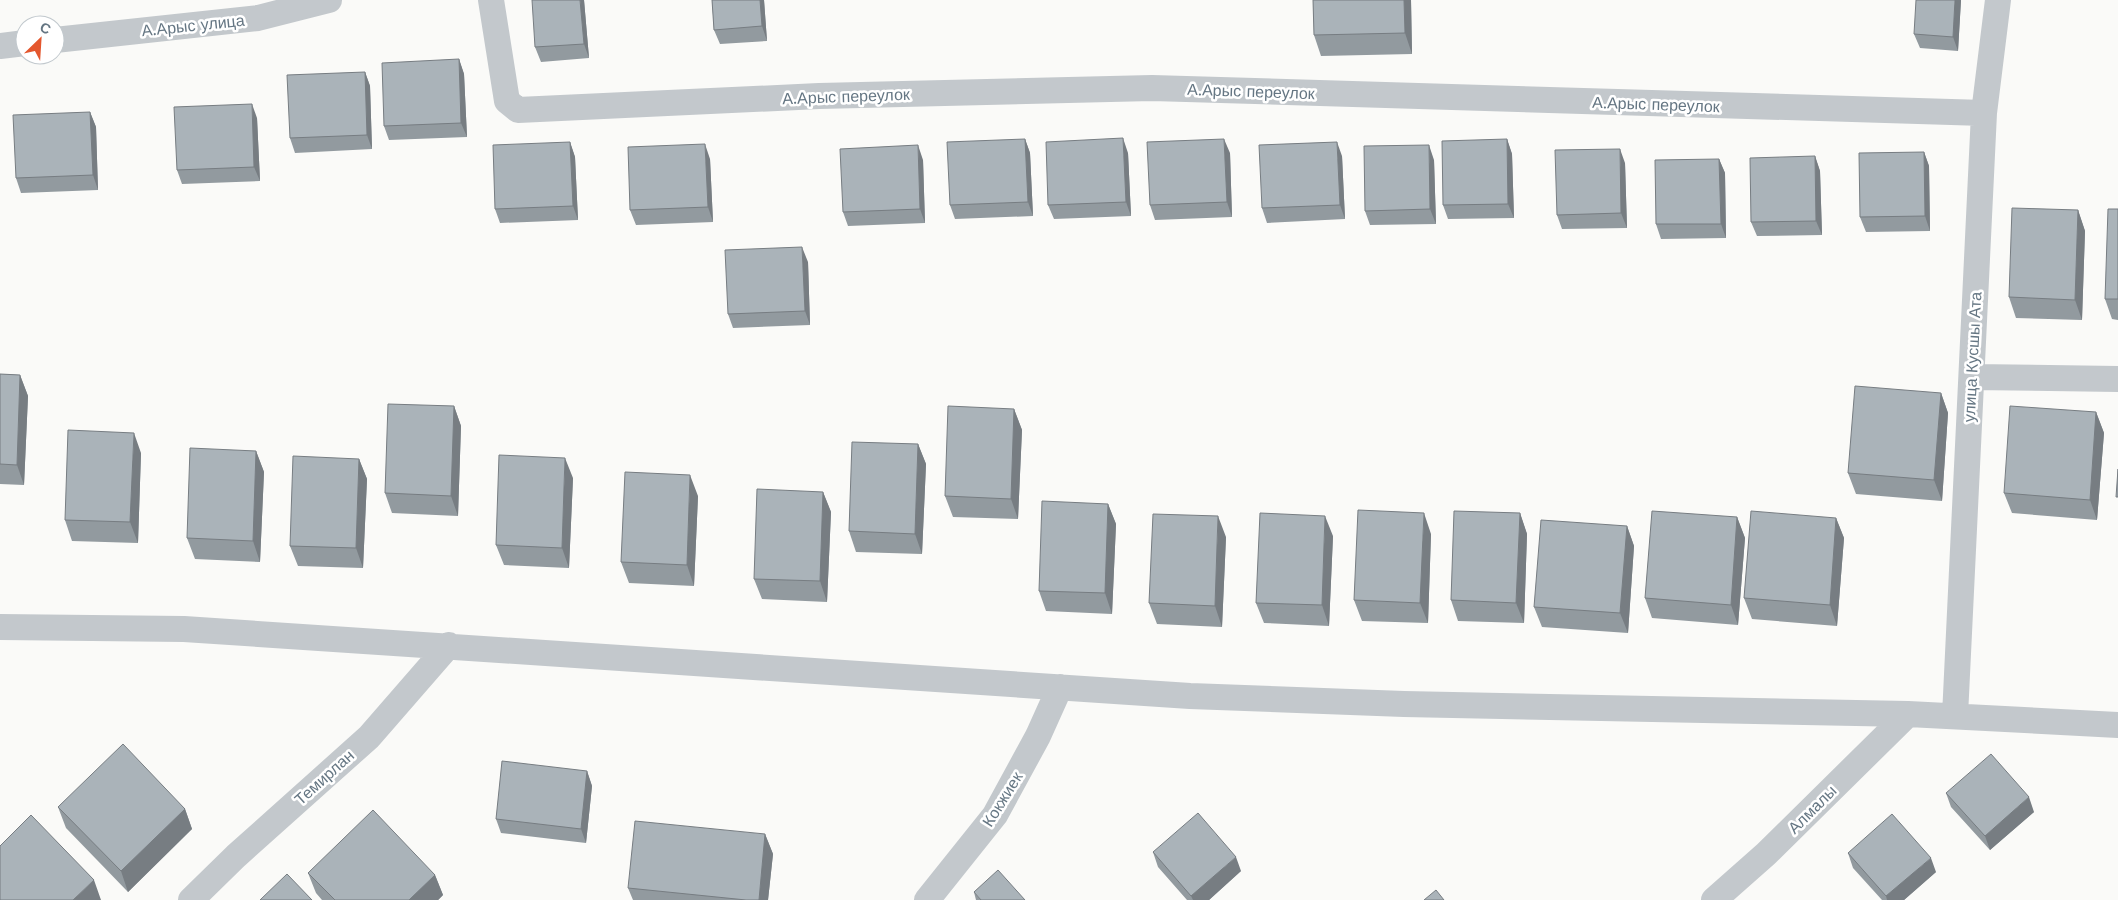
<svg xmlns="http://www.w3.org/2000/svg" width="2118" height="900" font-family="'Work Sans',sans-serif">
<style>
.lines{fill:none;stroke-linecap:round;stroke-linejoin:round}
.minor{stroke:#c3c8cc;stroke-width:26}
.wall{fill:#929a9f}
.shaded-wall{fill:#777d82}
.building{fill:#aab3b9;stroke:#777d82}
.labels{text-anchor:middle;stroke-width:5;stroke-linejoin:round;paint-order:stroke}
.street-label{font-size:16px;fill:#657683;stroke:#fff}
</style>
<rect width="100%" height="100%" fill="#fafaf8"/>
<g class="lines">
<path class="minor" d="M491 0 507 101 518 110 819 96 1152 88 1984 113
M55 40 258 18 329 0
M0 46 25 43
M1972 377 2118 379
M0 627 184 629 1190 696 1404 704 1908 714 2118 725
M1955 716 1984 113 1998 0
M191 900 236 856 369 737 449 645
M927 900 995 815 1038 736 1060 687
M1714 900 1766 854 1908 714"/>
</g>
<path class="wall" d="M584 0 589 58 541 62 535 47Z
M712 0H764L767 41 720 44 714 30Z
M1313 0H1411L1412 54 1321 56 1314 35Z
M1961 0 1958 51 1920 48 1914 34Z
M459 59 464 74 467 137 389 140 384 126Z
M365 72 370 86 372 149 295 153 290 138Z
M90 112 96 127 98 190 21 193 16 178Z
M257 118 260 181 182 184 177 170Z
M1025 139 1030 153 1033 216 955 219 950 205Z
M1507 139 1512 154 1514 218 1448 219 1443 205Z
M570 142 575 157 578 220 500 223 495 209Z
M1924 152 1929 166 1930 231 1866 232 1860 217Z
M1128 153 1131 216 1054 219 1048 205Z
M1230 153 1232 217 1155 220 1150 205Z
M1342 156 1345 219 1267 223 1262 208Z
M1815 156 1820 171 1822 235 1757 236 1751 222Z
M710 159 713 222 636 225 630 210Z
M1719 159 1725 173 1726 238 1661 239 1656 224Z
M923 160 925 223 848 226 843 212Z
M1434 160 1436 224 1370 225 1365 211Z
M1625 163 1627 228 1562 229 1557 215Z
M2118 209V320L2112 319 2105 299Z
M2078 210 2085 231 2082 320 2016 318 2009 297Z
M808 262 810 325 733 328 728 314Z
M0 374 20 375 28 396 24 485 0 484Z
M1941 393 1948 413 1942 501 1856 494 1848 473Z
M454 406 461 426 458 516 392 513 385 493Z
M1014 409 1022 430 1018 519 953 517 945 496Z
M2096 412 2104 433 2097 520 2012 513 2004 493Z
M918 444 926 464 922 554 856 552 849 531Z
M256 451 264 472 260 562 195 559 187 538Z
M141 453 138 543 72 541 65 520Z
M359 459 367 479 363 568 298 566 290 546Z
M573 478 569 568 504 565 496 545Z
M823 492 831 512 827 602 762 599 754 579Z
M698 496 694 586 629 583 621 562Z
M1108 504 1116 524 1112 614 1046 611 1039 591Z
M1520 513 1527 534 1524 623 1458 621 1451 600Z
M1737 517 1745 538 1738 625 1652 618 1645 598Z
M1836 518 1844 538 1837 626 1752 619 1744 598Z
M1627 526 1634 546 1628 633 1542 627 1534 607Z
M1431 534 1428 623 1362 621 1354 600Z
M1333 536 1329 626 1264 623 1256 603Z
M1226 537 1222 627 1157 624 1149 603Z
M587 771 592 786 586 843 501 833 496 819Z
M1946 793 2034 812 1990 850 1951 807Z
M58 807 185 809 192 829 128 892 66 828Z
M765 834 773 854 768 900H633L628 888Z
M1153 852 1241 871 1209 900H1187L1158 867Z
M1848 853 1936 872 1904 900H1882L1853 868Z
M308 873 435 875 443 895 438 900H322L316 893Z
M974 892 981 900H976Z"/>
<path class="shaded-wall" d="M580 0H584L589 58 584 44Z
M760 0H764L767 41 762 26Z
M1404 0H1411L1412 54 1405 33Z
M1955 0H1961L1958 51 1953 37Z
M459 59 464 74 467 137 461 123Z
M365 72 370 86 372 149 367 135Z
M252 104 257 118 260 181 254 167Z
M90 112 96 127 98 190 93 175Z
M1123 138 1128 153 1131 216 1126 202Z
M1025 139 1030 153 1033 216 1028 202Z
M1224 139 1230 153 1232 217 1227 202Z
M1507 139 1512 154 1514 218 1508 204Z
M570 142 575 157 578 220 573 206Z
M1337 142 1342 156 1345 219 1340 205Z
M705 144 710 159 713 222 708 207Z
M918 145 923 160 925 223 920 209Z
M1429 145 1434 160 1436 224 1430 209Z
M1620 149 1625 163 1627 228 1621 213Z
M1924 152 1929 166 1930 231 1925 216Z
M1815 156 1820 171 1822 235 1816 221Z
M1719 159 1725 173 1726 238 1721 224Z
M2078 210 2085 231 2082 320 2075 300Z
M802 247 808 262 810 325 805 311Z
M20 375 28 396 24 485 17 465Z
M1941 393 1948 413 1942 501 1934 480Z
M454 406 461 426 458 516 451 496Z
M1014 409 1022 430 1018 519 1011 499Z
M2096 412 2104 433 2097 520 2090 500Z
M134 433 141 453 138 543 130 522Z
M918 444 926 464 922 554 915 534Z
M256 451 264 472 260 562 253 541Z
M565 458 573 478 569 568 562 548Z
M359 459 367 479 363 568 356 548Z
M690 475 698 496 694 586 687 565Z
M823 492 831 512 827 602 820 581Z
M1108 504 1116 524 1112 614 1105 593Z
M1424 513 1431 534 1428 623 1420 603Z
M1520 513 1527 534 1524 623 1516 603Z
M1218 516 1226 537 1222 627 1215 606Z
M1325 516 1333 536 1329 626 1322 605Z
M1737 517 1745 538 1738 625 1731 605Z
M1836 518 1844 538 1837 626 1830 605Z
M1627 526 1634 546 1628 633 1620 613Z
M587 771 592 786 586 843 581 829Z
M2029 797 2034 812 1990 850 1985 836Z
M185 809 192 829 128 892 121 871Z
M765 834 773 854 768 900H759Z
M1236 857 1241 871 1209 900H1193L1191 896Z
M1931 858 1936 872 1904 900H1887L1886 896Z
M435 875 443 895 438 900H409Z
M94 880 101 900H73Z"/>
<path class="building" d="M532 0H580L584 44 535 47Z
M712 0H760L762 26 714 30Z
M1313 0H1404L1405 33 1314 35Z
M1916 0H1955L1953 37 1914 34Z
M459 59 461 123 384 126 382 63Z
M365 72 367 135 290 138 287 75Z
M252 104 254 167 177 170 174 107Z
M90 112 93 175 16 178 13 115Z
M1123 138 1126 202 1048 205 1046 142Z
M1025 139 1028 202 950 205 947 142Z
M1224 139 1227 202 1150 205 1147 142Z
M1507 139 1508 204 1443 205 1442 141Z
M570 142 573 206 495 209 493 145Z
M1337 142 1340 205 1262 208 1259 145Z
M705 144 708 207 630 210 628 147Z
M918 145 920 209 843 212 840 149Z
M1429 145 1430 209 1365 211 1364 146Z
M1620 149 1621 213 1557 215 1555 150Z
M1924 152 1925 216 1860 217 1859 153Z
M1815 156 1816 221 1751 222 1750 158Z
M1719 159 1721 224H1656L1655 160Z
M2012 208 2078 210 2075 300 2009 297Z
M2108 209H2118V299H2105Z
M802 247 805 311 728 314 725 250Z
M0 374 20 375 17 465 0 464Z
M1855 386 1941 393 1934 480 1848 473Z
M388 404 454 406 451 496 385 493Z
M948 406 1014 409 1011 499 945 496Z
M2010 406 2096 412 2090 500 2004 493Z
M68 430 134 433 130 522 65 520Z
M852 442 918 444 915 534 849 531Z
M190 448 256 451 253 541 187 538Z
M499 455 565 458 562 548 496 545Z
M293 456 359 459 356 548 290 546Z
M2118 469V497H2116Z
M625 472 690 475 687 565 621 562Z
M757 489 823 492 820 581 754 579Z
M1042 501 1108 504 1105 593 1039 591Z
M1358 510 1424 513 1420 603 1354 600Z
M1454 511 1520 513 1516 603 1451 600Z
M1652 511 1737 517 1731 605 1645 598Z
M1751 511 1836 518 1830 605 1744 598Z
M1260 513 1325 516 1322 605 1256 603Z
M1153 514 1218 516 1215 606 1149 603Z
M1541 520 1627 526 1620 613 1534 607Z
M123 744 185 809 121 871 58 807Z
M1991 754 2029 797 1985 836 1946 793Z
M502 761 587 771 581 829 496 819Z
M373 810 435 875 409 900H335L308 873Z
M1198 813 1236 857 1191 896 1153 852Z
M1892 814 1931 858 1886 896 1848 853Z
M31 815 94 880 73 900H0V846Z
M635 821 765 834 759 900H746L628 888Z
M998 870 1025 900H981L974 892Z
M287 874 312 900H260Z
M1436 890 1444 900H1424Z"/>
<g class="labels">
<g class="street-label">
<text transform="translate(193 25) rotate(-6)" y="6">А.Арыс улица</text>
<text transform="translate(1251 91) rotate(2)" y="6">А.Арыс переулок</text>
<text transform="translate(846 96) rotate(-2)" y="6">А.Арыс переулок</text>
<text transform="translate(1656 104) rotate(2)" y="6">А.Арыс переулок</text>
<text transform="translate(1972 357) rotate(-87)" y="6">улица Кусшы Ата</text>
<text transform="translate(324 777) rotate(-42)" y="6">Темирлан</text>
<text transform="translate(1002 799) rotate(-58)" y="6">Кокжиек</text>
<text transform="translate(1812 809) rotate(-45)" y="6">Алмалы</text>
</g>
</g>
<g transform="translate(40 40) rotate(25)"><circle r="24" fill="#ffffff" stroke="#c1c8cd"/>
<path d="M0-4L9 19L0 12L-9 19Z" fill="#e4572e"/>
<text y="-8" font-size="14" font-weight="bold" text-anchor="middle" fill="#657683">С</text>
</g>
</svg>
